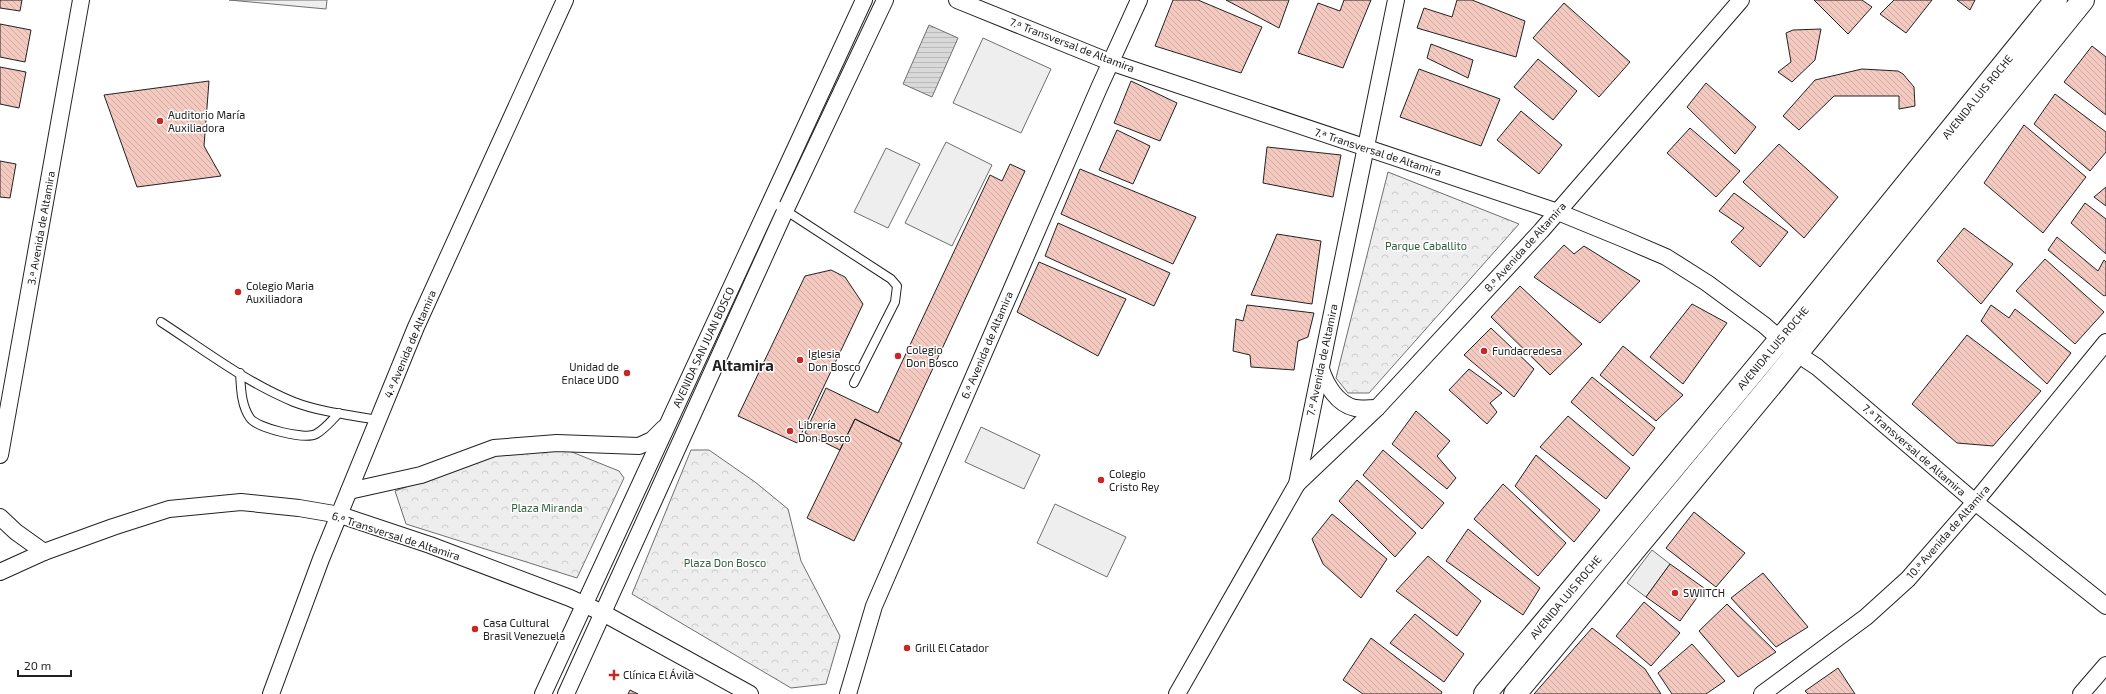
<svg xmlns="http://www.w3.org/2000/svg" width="2106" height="694" font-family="'Exo 2',sans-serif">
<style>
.park{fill:url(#park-crowns);stroke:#6f6f6f}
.garden{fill:#eee;stroke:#6f6f6f}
.parking{fill:#ededed;stroke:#6f6f6f}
.water{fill:url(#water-rules);stroke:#6f6f6f}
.building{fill:url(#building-back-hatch);stroke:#222}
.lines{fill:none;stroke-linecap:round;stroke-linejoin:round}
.service-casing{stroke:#222;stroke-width:10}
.minor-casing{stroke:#222;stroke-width:18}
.secondary-casing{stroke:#222;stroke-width:24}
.service{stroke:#fff;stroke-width:8}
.minor{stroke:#fff;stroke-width:16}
.secondary{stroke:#fff;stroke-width:22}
.poi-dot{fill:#c62828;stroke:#fff;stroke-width:1.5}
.labels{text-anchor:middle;stroke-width:3;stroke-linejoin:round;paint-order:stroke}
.street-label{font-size:11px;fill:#222;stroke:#fff}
.poi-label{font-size:11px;fill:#222;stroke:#fff;text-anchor:start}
.park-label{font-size:11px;fill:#2f5e38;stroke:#fff}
.district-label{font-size:15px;font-weight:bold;fill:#222;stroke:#fff}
</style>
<defs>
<pattern id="park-crowns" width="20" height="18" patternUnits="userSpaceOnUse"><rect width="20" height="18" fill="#eee"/><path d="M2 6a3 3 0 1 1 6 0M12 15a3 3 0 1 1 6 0" fill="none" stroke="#ccc"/></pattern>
<pattern id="water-rules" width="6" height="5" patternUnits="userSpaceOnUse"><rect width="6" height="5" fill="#d9d9d9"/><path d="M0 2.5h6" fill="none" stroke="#bababa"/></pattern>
<pattern id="building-back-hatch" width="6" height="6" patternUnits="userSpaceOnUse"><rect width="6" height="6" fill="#f3c9c0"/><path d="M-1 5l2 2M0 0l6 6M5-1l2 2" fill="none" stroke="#d0aca5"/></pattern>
</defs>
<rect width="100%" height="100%" fill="#fff"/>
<path class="park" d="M1388 172 1519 224 1369 393H1348L1336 378Z
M567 450 619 471 624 478 577 578 406 524 395 491 498 454Z
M691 450H709L755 482 788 509 801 561 840 636 826 684 791 688 632 594Z"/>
<path class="garden" d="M229 0H327L326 9Z
M983 38 1051 69 1021 133 953 103Z
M946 142 992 165 952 246 905 223Z
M886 148 920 164 888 228 854 212Z
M981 427 1040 455 1024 489 965 462Z
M1055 504 1126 537 1107 577 1037 543Z"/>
<path class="parking" d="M1652 550 1670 564 1646 597 1627 583Z"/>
<path class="water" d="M929 25 958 38 932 97 903 84Z"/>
<path class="building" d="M0 0H22L20 11 0 8Z
M1173 0H1198L1262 27 1241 73 1155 46Z
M1226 0H1289L1279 28Z
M1344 0H1371L1343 68 1298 53 1318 3 1340 11Z
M1457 0H1472L1525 21 1516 57 1417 28 1424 8 1452 17Z
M1814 0H1862L1872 7 1848 34Z
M1894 0H1932L1906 33 1880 14Z
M1957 0H1975L1970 10Z
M1564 3 1630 62 1599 97 1533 38Z
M0 24 31 30 25 62 0 57Z
M1821 29 1815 60 1792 82 1778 72 1791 62 1786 33 1793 30Z
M1431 44 1473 60 1468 78 1427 58Z
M2092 46 2106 57V115L2064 82Z
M1538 59 1577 91 1553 120 1514 87Z
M0 67 26 72 19 108 0 104Z
M1419 69 1500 99 1481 146 1400 117Z
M1862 69 1898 71 1903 74 1914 87 1915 106 1899 109V96H1834L1799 130 1783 116 1815 80Z
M209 81 204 146 221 176 137 187 104 95Z
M1131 81 1177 103 1160 141 1114 123Z
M1706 83 1756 127 1735 154 1687 107Z
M2055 94 2106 132V152L2090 171 2034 124Z
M1521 111 1562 145 1539 174 1497 140Z
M2024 125 2086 177 2043 233 1984 183Z
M1690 128 1740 171 1716 197 1667 153Z
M1117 130 1150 146 1133 184 1099 170Z
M1779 144 1838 197 1804 238 1743 182Z
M1267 147 1341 155 1333 197 1263 183Z
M0 161 16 164 10 198 0 197Z
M1010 164 1025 171 899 441 855 419 840 450 805 433 826 388 878 413 990 175 1002 181Z
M1080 169 1196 217 1173 264 1061 214Z
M2106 187V206L2094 197Z
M1734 193 1788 232 1760 267 1731 242 1744 228 1719 211Z
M2085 203 2106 219V254L2071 223Z
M1058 223 1170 273 1154 306 1045 256Z
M1964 228 2013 264 1981 304 1937 261Z
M1277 234 1321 241 1312 304 1251 295Z
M2057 237 2098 271 2104 260 2106 262V295L2104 296 2048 250Z
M1564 245 1574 254 1584 246 1640 281 1600 323 1534 277Z
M2045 259 2104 312 2075 344 2016 291Z
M1039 262 1126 299 1098 356 1017 312Z
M831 270 845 277 863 304 797 443 738 416 805 276Z
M1520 286 1582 344 1550 375 1491 317Z
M1692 304 1727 323 1683 384 1650 357Z
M1247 305 1314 313 1308 337 1298 341 1294 370 1251 367 1250 355 1233 351 1236 319 1243 321Z
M1991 305 2009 318 2015 309 2071 353 2047 384 1981 321Z
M1491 328 1534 369 1514 397 1464 355Z
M1967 335 2041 391 1993 446 1957 443 1912 404Z
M1623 346 1683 395 1656 421 1600 375Z
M1469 369 1502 393 1490 403 1497 412 1487 424 1449 390Z
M1592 377 1655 428 1633 456 1571 402Z
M1416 411 1450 441 1437 456 1456 478 1447 489 1392 444Z
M1568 416 1630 468 1606 499 1540 447Z
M855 419 902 443 854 541 807 518Z
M1383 450 1444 503 1422 529 1363 475Z
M1536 455 1600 510 1574 542 1515 486Z
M1357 480 1416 533 1395 557 1339 501Z
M1503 484 1566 543 1538 576 1474 519Z
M1694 512 1745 553 1716 587 1666 548Z
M1332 514 1387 559 1361 598 1323 564 1312 539Z
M1468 529 1540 588 1523 615 1446 561Z
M1428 556 1481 601 1457 636 1396 591Z
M1670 564 1704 588 1680 621 1646 597Z
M1763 573 1808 627 1776 647 1731 598Z
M1644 602 1680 633 1651 666 1616 636Z
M1727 604 1776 652 1738 677 1699 631Z
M1415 614 1464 654 1444 682 1390 643Z
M1592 628 1645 669 1661 694H1534Z
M1371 638 1442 692 1441 694H1363L1343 680Z
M1692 644 1725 681 1706 694H1672L1658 673Z
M1838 668 1855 694H1808L1805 691Z
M630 690 638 694H628Z"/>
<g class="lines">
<g class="service-casing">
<path id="service" d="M771 201 891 279 897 286 895 302 854 383
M161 322C204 350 247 383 294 402 320 412 350 415 378 420
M240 373C241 388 241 405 250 418 257 428 305 440 316 434 325 429 332 420 339 413"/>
</g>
<g class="minor-casing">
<g id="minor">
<path d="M957 0 1110 62 1558 212 1624 239 1666 257 1707 283 1764 325 1796 353 1817 367 1975 502 2106 606"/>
<path d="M1321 369C1326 385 1337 404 1355 408 1361 409 1370 408 1377 408"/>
<path d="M0 455 81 0"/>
<path d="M1297 484 1377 408 1541 231 1741 0"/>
<path d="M349 491 421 475 494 448 557 443 639 446 652 440 664 428"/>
<path d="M0 517 16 532 44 552"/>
<path d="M0 572 44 552 113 527 169 509 241 502 299 508 340 515 430 545 570 598 603 613 750 694"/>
<path d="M271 694 321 559 416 327 565 0"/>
<path id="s1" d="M543 694 864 0"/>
<path d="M566 694 786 209 885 0"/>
<path d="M848 694 874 606 1099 88 1139 0"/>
<path d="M1177 694 1297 484 1396 0"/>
<path d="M1762 694 1866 617 1908 579 1975 502 2106 342"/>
<path d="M2081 694 2106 665"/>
</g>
</g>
<g class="secondary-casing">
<g id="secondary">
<path id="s2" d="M1485 694 1802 313 2056 0"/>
<path d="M1515 694 1776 379 2083 0"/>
</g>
</g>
<use href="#service" class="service"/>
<use href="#minor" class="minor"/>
<use href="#secondary" class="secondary"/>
</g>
<g class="poi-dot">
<circle cx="160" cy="121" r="4"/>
<circle cx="238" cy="292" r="4"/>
<circle cx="1484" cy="351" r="4"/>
<circle cx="898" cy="356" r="4"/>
<circle cx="800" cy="360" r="4"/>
<circle cx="627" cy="373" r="4"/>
<circle cx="790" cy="431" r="4"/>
<circle cx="1101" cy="480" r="4"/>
<circle cx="1675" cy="593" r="4"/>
<circle cx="475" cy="629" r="4"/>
<circle cx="907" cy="648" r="4"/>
<path d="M612 669h4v4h4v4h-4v4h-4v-4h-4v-4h4z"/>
</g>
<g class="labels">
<g class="street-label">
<text transform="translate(1072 45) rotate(21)" y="4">7.ª Transversal de Altamira</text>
<text dy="4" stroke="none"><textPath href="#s2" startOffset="774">AVENIDA LUIS ROCHE</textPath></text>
<text transform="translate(1378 152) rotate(18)" y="4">7.ª Transversal de Altamira</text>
<text transform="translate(41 228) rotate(-80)" y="4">3.ª Avenida de Altamira</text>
<text transform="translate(1525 247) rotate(-48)" y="4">8.ª Avenida de Altamira</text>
<text transform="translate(410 344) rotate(-67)" y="4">4.ª Avenida de Altamira</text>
<text transform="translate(987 345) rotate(-67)" y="4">6.ª Avenida de Altamira</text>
<text dy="4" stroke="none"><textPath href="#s1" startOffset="382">AVENIDA SAN JUAN BOSCO</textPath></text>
<text dy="4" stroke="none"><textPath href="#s2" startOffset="450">AVENIDA LUIS ROCHE</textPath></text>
<text transform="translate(1322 360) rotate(-78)" y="4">7.ª Avenida de Altamira</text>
<text transform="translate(1914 450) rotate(41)" y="4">7.ª Transversal de Altamira</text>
<text transform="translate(1948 532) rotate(-49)" y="4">10.ª Avenida de Altamira</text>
<text transform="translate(396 536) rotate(18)" y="4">6.ª Transversal de Altamira</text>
<text dy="4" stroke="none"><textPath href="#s2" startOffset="126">AVENIDA LUIS ROCHE</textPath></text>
</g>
<g class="poi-label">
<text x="168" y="119">Auditorio María<tspan x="168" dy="13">Auxiliadora</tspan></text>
<text x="246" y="290">Colegio Maria<tspan x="246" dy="13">Auxiliadora</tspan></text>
<text x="906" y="354">Colegio<tspan x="906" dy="13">Don Bosco</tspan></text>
<text x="1492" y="355">Fundacredesa</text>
<text x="808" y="358">Iglesia<tspan x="808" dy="13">Don Bosco</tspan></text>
<text x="619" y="371" text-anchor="end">Unidad de<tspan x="619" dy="13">Enlace UDO</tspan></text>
<text x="798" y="429">Librería<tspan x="798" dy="13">Don Bosco</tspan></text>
<text x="1109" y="478">Colegio<tspan x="1109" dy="13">Cristo Rey</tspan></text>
<text x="1683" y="597">SWIITCH</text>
<text x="483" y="627">Casa Cultural<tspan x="483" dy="13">Brasil Venezuela</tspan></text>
<text x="915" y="652">Grill El Catador</text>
<text x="623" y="679">Clínica El Ávila</text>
</g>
<g class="park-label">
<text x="1426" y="250">Parque Caballito</text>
<text x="547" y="512">Plaza Miranda</text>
<text x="725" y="567">Plaza Don Bosco</text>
</g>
<g class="district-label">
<text x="743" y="371">Altamira</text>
</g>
</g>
<path d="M18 670v6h53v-6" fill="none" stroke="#222222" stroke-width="2"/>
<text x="24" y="670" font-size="12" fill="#222222" stroke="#ffffff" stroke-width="3" paint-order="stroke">20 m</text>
</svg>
